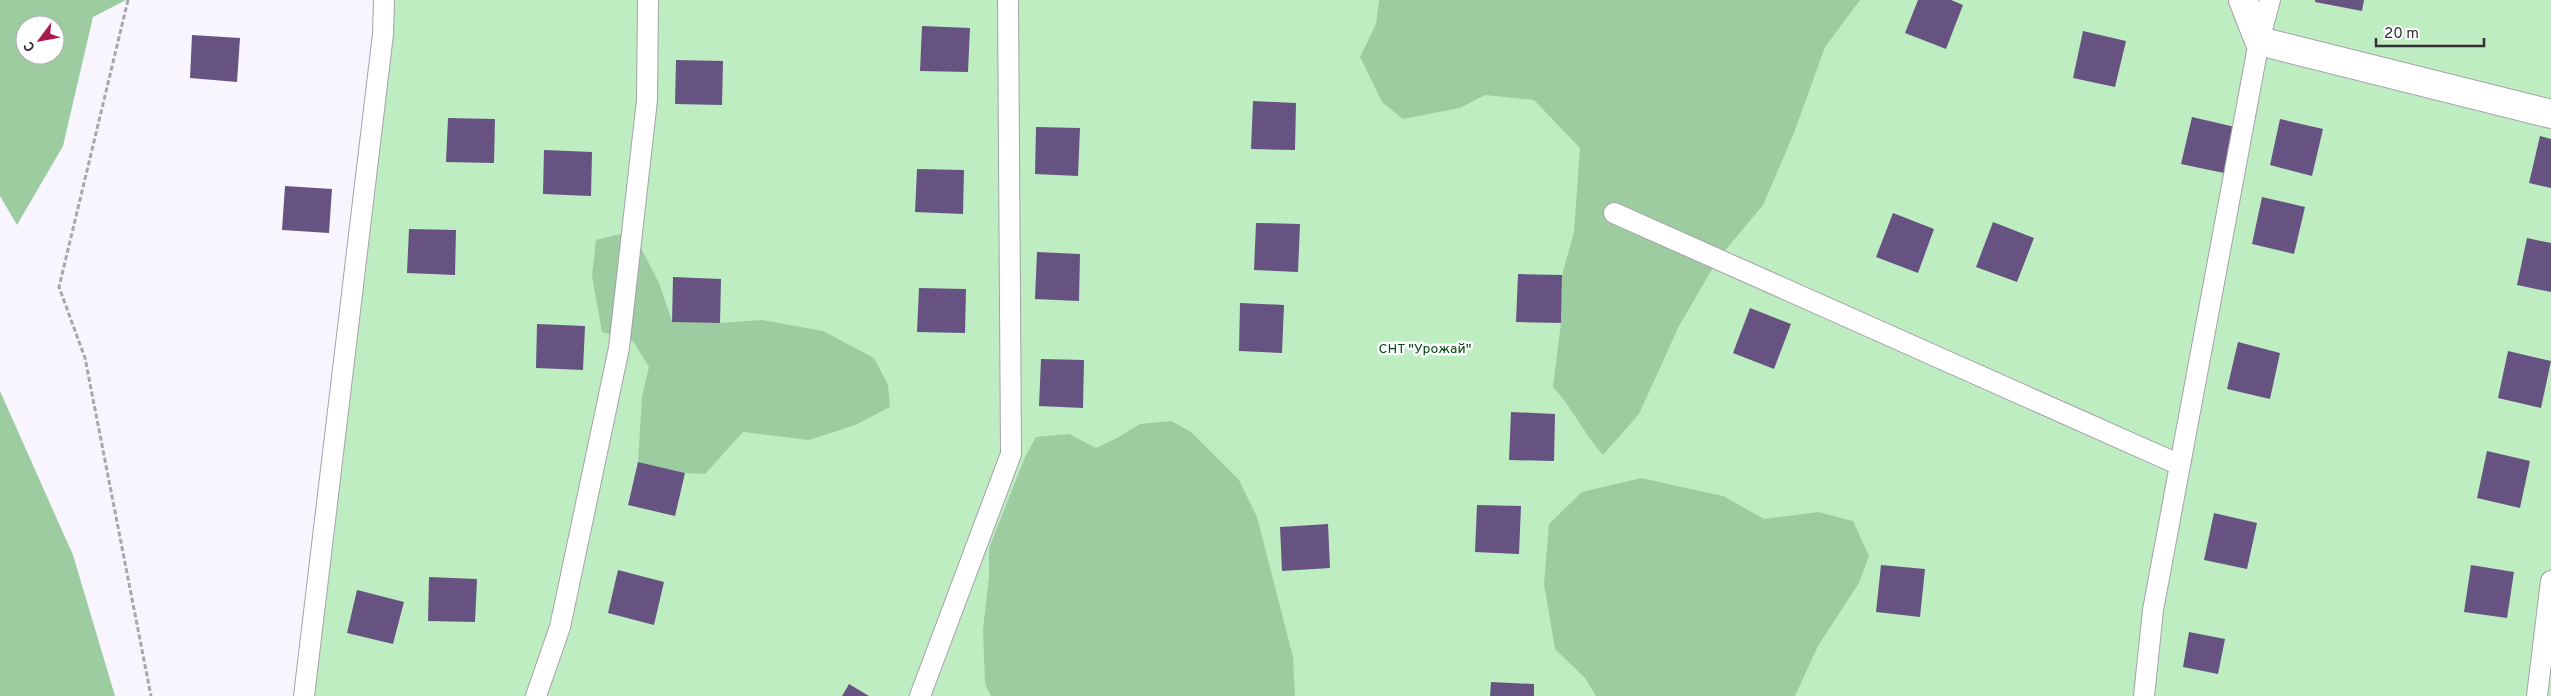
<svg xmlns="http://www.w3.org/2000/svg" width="2551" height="696" font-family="Overpass,sans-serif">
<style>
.green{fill:#bfedc2}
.forest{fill:#9ecca1;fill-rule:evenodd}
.building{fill:#675382}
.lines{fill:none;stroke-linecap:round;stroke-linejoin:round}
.service-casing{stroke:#a4a1a9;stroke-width:22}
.minor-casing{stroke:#a4a1a9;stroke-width:30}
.path{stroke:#a9a6ad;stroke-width:3;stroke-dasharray:5 2.5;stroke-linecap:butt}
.service{stroke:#fff;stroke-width:20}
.minor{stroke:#fff;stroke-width:28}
.labels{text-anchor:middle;stroke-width:5;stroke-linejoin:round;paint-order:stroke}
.park-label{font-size:14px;fill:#004913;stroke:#fff}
</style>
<rect width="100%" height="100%" fill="#f8f5fe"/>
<path class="green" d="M378 0H2551V696H299Z"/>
<path class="forest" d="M0 0H126L93 17 63 146 17 225 0 196ZM25 25H55V55H25Z
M1379 0H1860L1825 47 1794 133 1763 205 1718 259 1679 326 1639 414 1603 455C1583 433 1573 408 1553 387L1561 323 1562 275 1574 232 1580 148 1534 100 1485 95 1460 108 1403 119 1382 102 1360 57 1376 24Z
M621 234 641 248 659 283 672 321 720 323 762 320 823 331 874 358 888 385 890 407 855 425 809 440 743 432 705 474 685 473 638 462 642 397 649 367 633 341 602 332 592 276 596 240Z
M0 391 73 555 115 696H0Z
M1171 421 1191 432 1239 480 1257 517 1293 657 1295 696H991L985 684 983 629 989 577V548L1025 457 1036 437 1069 434 1096 448 1119 437 1140 424Z
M1641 478 1723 496 1764 519 1818 512 1853 521 1869 556 1859 583 1818 646 1795 696H1596L1585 678 1555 649 1544 584 1549 524 1582 492Z"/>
<path class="building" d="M1918 0H1951L1963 5 1946 49 1905 33Z
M2315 0H2364L2362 11 2315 2Z
M922 26 970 28 968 72 920 71Z
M2083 31 2126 41 2115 87 2073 78Z
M192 35 240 38 237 82 190 78Z
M676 60 723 61 722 105 675 104Z
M1253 101 1296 103 1295 150 1251 149Z
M2192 117 2235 127 2224 173 2181 164Z
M448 118 495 119 494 163 446 162Z
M2280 119 2323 129 2312 176 2270 165Z
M1036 127 1080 128 1078 176 1035 174Z
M2540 136 2551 139V188L2529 183Z
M544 150 592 152 591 196 543 194Z
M917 169 964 170 963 214 915 212Z
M285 186 332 189 329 233 282 230Z
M2262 197 2305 207 2294 254 2252 244Z
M1893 213 1934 229 1918 273 1876 257Z
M1993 222 2034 238 2017 282 1976 267Z
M1256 223 1300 224 1298 272 1254 270Z
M409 229 456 230 455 275 407 273Z
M2527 238 2551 243V292L2517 285Z
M1037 252 1080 254 1079 301 1035 299Z
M1518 274 1562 275 1561 323 1516 322Z
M673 277 721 279 720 323 672 322Z
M919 288 966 289 965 333 917 332Z
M1240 303 1284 305 1282 353 1239 351Z
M1750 308 1791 324 1774 369 1733 353Z
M537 324 585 326 583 370 536 368Z
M2238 342 2280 353 2270 399 2227 389Z
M2508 351 2551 361 2541 408 2498 398Z
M1041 359 1084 360 1083 408 1039 406Z
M1511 412 1555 414 1554 461 1509 460Z
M2487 451 2530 461 2520 508 2477 498Z
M638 462 685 473 675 516 628 505Z
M1477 505 1521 506 1519 554 1475 552Z
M2214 513 2257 523 2247 569 2204 560Z
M1328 524 1330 568 1282 571 1280 527Z
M1881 565 1925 569 1920 617 1876 612Z
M2471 565 2514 572 2507 618 2464 612Z
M618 570 664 582 654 625 608 613Z
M429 577 477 579 475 622 428 621Z
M357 590 404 602 393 644 347 633Z
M2189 632 2225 639 2218 674 2183 667Z
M1491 682 1534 684V696H1490Z
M849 684 869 696H842Z"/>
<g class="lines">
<g class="service-casing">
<path id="service" d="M1614 213 2180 465
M304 696 383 34 384 0
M536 696 560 627 619 348 647 100 648 0
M920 696 1011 454 1008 0
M2144 696 2153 610 2259 41 2270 0
M2537 696 2551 581"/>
</g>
<g class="minor-casing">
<path id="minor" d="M2243 0 2259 41 2551 114"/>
</g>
<path class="path" d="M128 0 59 287 85 358 151 696"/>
<use href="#service" class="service"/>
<use href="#minor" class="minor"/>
</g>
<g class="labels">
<g class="park-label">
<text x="1425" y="353">СНТ "Урожай"</text>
</g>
</g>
<g transform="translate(40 40) rotate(238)"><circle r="24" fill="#ffffff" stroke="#adadae"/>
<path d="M0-4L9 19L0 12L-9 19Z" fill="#ab184a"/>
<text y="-8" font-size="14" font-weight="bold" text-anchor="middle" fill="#333135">С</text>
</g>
<path d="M2376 38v8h108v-8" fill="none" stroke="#333135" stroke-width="2.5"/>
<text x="2384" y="38" font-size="15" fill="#333135" stroke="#ffffff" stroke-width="4" paint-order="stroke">20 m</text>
</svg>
